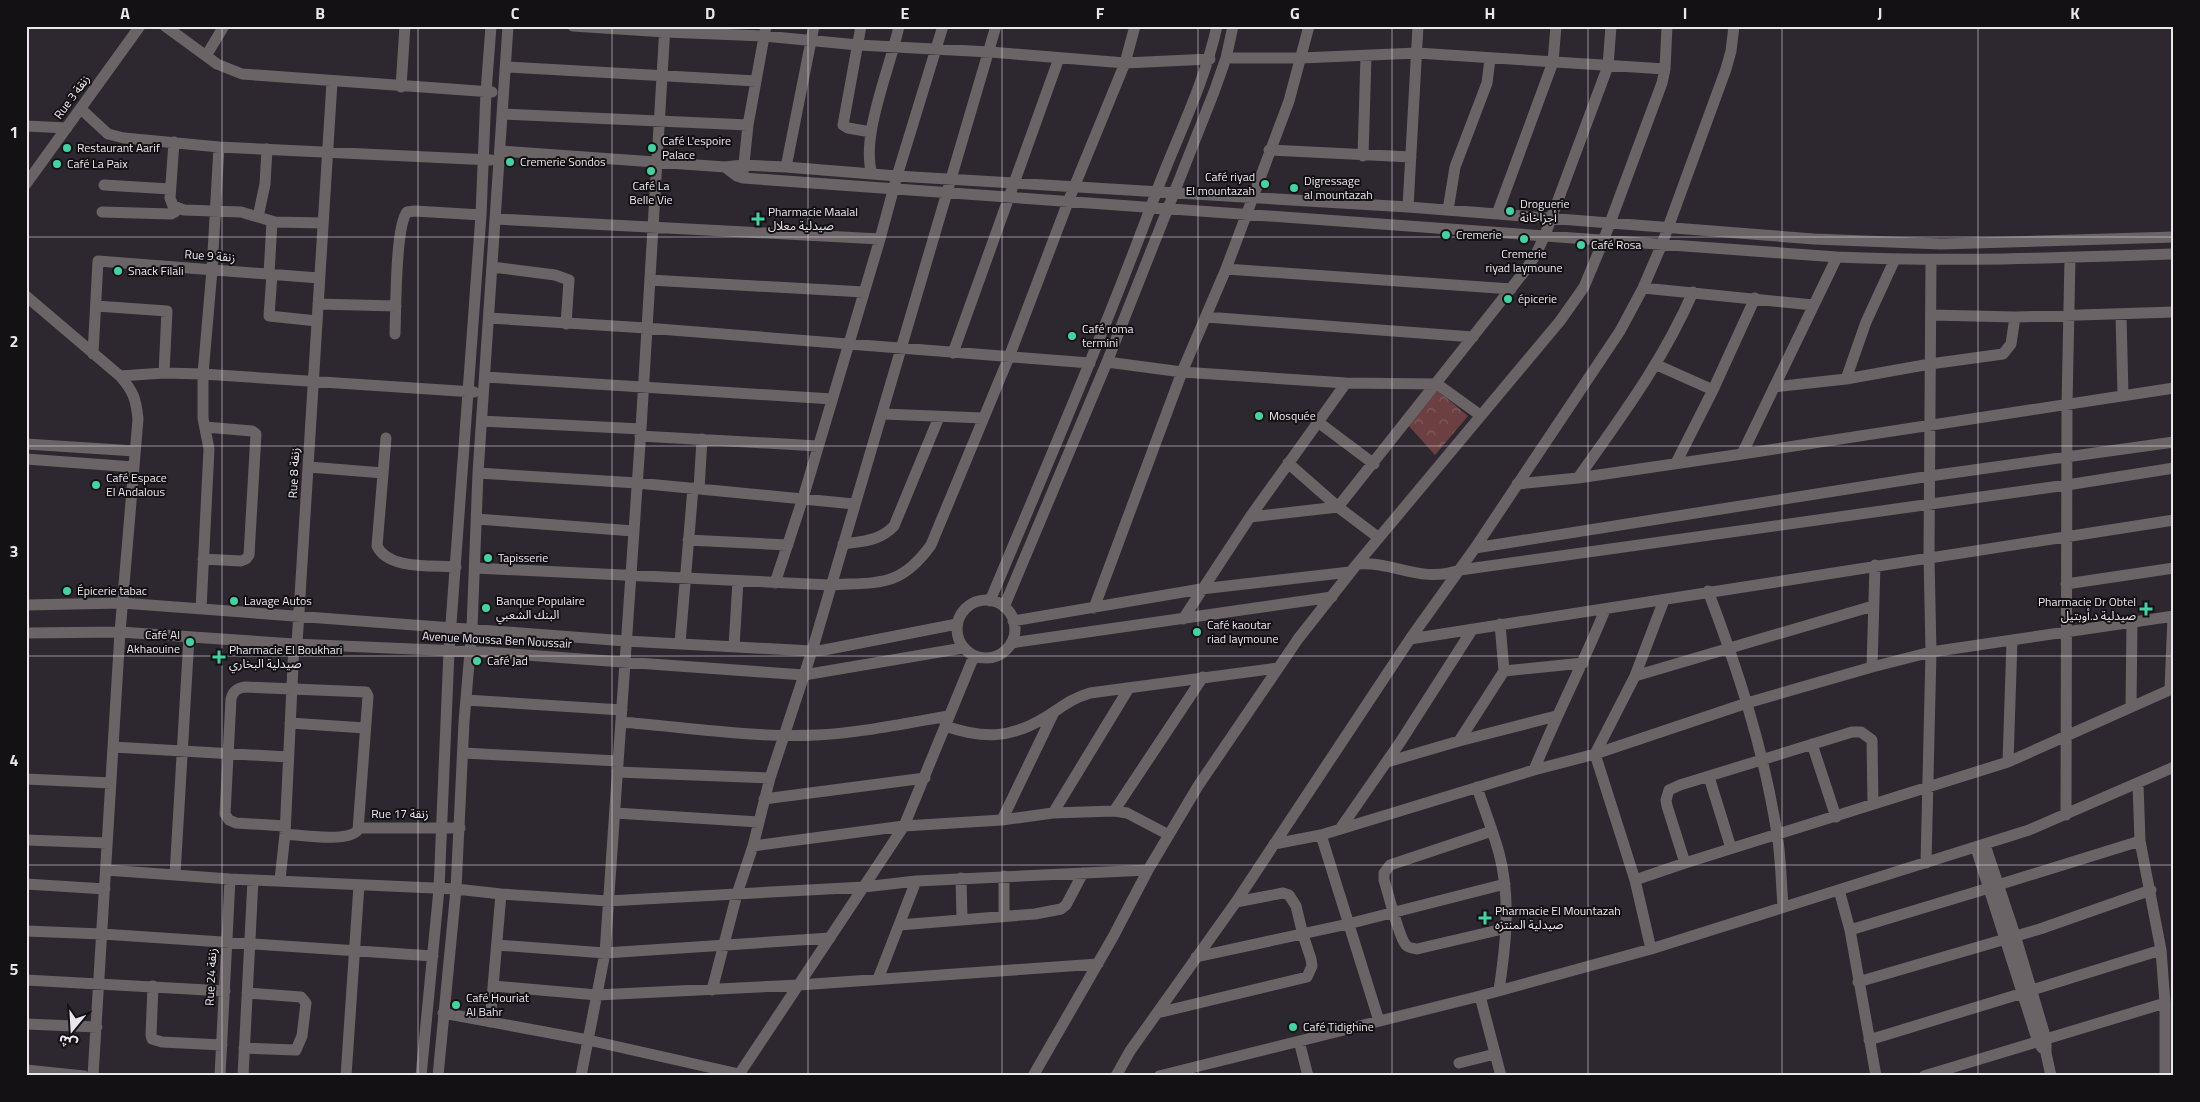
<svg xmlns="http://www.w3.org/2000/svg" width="2200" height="1102" font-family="'Titillium Web','Noto Sans Arabic',sans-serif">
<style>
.forest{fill:url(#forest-crowns)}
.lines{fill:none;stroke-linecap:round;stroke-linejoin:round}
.minor{stroke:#6a6467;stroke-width:11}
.grid{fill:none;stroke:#ebe6ec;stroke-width:1;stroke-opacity:0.55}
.poi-dot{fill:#40d4a2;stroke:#141115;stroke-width:2}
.labels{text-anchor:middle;stroke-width:4;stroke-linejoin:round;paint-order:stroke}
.street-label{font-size:12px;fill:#ebe6ec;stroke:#141115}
.poi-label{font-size:12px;fill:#ebe6ec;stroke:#141115;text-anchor:start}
.neatline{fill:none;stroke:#ebe6ec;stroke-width:2}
.grid-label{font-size:16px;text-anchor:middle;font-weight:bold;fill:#ebe6ec}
</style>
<defs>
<pattern id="forest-crowns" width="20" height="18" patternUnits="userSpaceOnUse" patternTransform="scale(1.25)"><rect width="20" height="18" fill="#6c4040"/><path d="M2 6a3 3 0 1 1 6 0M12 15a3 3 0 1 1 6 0" fill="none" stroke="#815c5c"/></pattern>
</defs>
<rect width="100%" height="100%" fill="#2d272f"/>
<path class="forest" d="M1437 390 1468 416 1435 455 1408 425Z"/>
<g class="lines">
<path class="minor" d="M165 26 217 64 242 74 492 92
M573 26 665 32 764 36 858 45 990 52 1125 63 1210 59
M861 26 843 125 848 128 871 132
M206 56 224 26
M1226 58H1301L1417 53 1665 69
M506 67 756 81
M401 87 405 26
M81 109 108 134 124 138 219 147 491 160
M503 114 748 125
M26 126 67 128
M174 142 170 198 173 206 184 210 241 212 275 222 323 223
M1269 150 1411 157
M500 151 725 167 743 165 786 167 897 176 1408 207 1814 239 1941 244 2174 237
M1363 156 1366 56
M725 167 737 176 743 178 1837 257C1950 262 2061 258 2174 254
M786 167 814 26
M743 173 748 125 766 26
M872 174C860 136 891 66 899 26
M26 184 140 26
M104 185 170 189
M1408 207 1418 26
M1448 210 1455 167 1487 83 1490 59
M102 212 171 214 175 212 177 208
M1497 214 1553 62 1556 26
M258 217 265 184 267 149
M496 219 880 239
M1895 259 1866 322 1846 379 1930 364 2003 354 2011 344 2015 317
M493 267 555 275 569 280 566 324
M1226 269 1511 289
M269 274 272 221
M272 274 269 316 317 321
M650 280 864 292
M1643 288 1813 305
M26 296 120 376C133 391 136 398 138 419L120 632 93 1076
M318 304 396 306
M96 306 167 311 164 373
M1931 315 2015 317 2174 312
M2121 315 2123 395
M1206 317 1473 337
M489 318 646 328 1090 363
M395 334C396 311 395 227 407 212L415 211 481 215
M953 353 1059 58
M93 354 98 261 319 278
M1107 362 1182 372 1346 383 1437 384 1480 415
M1657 365 1713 390
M120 376 164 373 203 374 474 392
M485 377 832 399
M1774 387 1846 379
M883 414 983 418
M482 421 641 429
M1318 422 1374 464
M640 436 818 446
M386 438 377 546C388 570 432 565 456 567
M26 444 135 451
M1742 454 1837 257
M26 459 134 467
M1288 463 1338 507 1379 538
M1676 463 1713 390 1755 298
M309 467 383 473
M478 473 637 483 854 504
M1578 478C1621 417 1663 361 1693 292
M1517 484 1578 478 1742 454 2174 388
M699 489 702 439
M1250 517 1338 507 1524 272 1535 256 1545 235 1608 66 1611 26
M477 519 633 531
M688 540 788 545
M843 544C863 541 880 541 894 526L939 417
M1475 548 1930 476 2174 442
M203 559 241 561 246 559 249 555 256 434 252 431 205 427
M1357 564C1395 561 1421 584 1460 570L2067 485 2174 468
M475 568 830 585C879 582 900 588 931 545L1009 357 1068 202 1125 63 1135 26
M775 583 803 498 880 239 897 176 943 26
M2066 584 2174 568
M1708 591C1738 670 1764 750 1777 834 1781 857 1781 882 1783 906
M957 629a29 29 0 1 1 58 0a29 29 0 1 1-58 0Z
M990 601C1047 465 1105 331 1156 193 1177 137 1204 85 1217 26
M26 605 122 603 626 641 812 651 824 650 957 624
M1004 607 1107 362 1214 92 1226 58 1233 26
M1094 608 1182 372 1226 269 1289 101 1309 26
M201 609 209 449 203 418V374L212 270 219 147
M1183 619 1250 517 1346 383
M1013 621 1201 589 1350 572
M26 633 120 632 294 644 484 652 804 675 963 648
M1410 639 2174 520
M680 643 693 488
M1011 643 1332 597
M297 644 332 82
M734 646 738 581
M1872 667 1875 565
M1504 671 1583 663
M1635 676 1873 606
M2170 689 2173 616
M466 700 622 710
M2131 706 2132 622
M621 722C684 727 753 738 816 735 861 733 905 723 949 716
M290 723 365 728
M945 726C983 739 1010 739 1046 717 1064 706 1068 700 1090 693L1278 668
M1459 741 1504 671 1500 624
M1812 744 1836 817
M113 747 288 757
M464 753 618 761
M1387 762 1459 741 1556 716
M2008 762 2012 640
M1534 770C1556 716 1583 664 1605 610
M617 772 770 778
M1709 777 1731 848
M26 779 111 783
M2138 784 2140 841 2161 950 2165 1003V1076
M1477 787C1484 809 1493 831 1499 853 1511 898 1506 944 1499 990
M764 799 925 778
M1114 811 1203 677
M615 813 759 822
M1053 813 1129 688
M2066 815 2067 405 2070 258
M1002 820 1054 712
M285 826 236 823 229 820 225 814 231 699C233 691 237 688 245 687L366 692 368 696 358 830C348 843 301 835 285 834
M358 828H460
M1340 829 1401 741 1472 630
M1492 831 1390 865 1384 873V880C1388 892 1399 938 1406 945 1408 948 1413 948 1417 949L1507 928
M1321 835 1379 1021
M26 840 107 843
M1274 844 1321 835 1534 770 1595 754 1747 703 1872 667 1931 652 2174 616
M1985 845 2015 935 2046 1039V1053L2051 1076
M753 846 904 826 1002 820 1053 813 1114 811 1127 813 1169 835
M1976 848 2038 1042 2042 1048
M1685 863 1667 806 1666 800 1669 790 1680 785 1852 732H1861L1872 740 1873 804
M1926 863 1931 652 1929 557 1931 260
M106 870 230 879 456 889 501 894 608 901 864 887 916 881 1148 870
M175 875 189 637
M1004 876V916
M961 878 962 919
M280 880 285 834 294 644
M1635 880 1685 863 2008 762 2174 688
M26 884 105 889
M1998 885 2140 841
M1839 890 1850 930 1876 1076
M899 925 1035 914 1061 909 1066 905 1083 873
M1850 930 1989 888
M26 931 102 934 433 956
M497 945 605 953 830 938
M1651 949 1635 880 1595 754 1635 676 1664 600
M1196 957 1348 924 1505 884
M878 979 916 881
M26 980 225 991
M1858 982 2040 929 2151 890
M153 986 151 1035 152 1039 162 1042 222 1045
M494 986 597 995 799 985 1098 964
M712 990 737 894 753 846 770 778 812 651 996 26
M2032 990 2161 950
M1480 996 1501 1076
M443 1013 588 1040 739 1074
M1157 1013 1307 977 1312 966 1311 959 1303 935 1296 906 1289 895 1283 893 1236 902
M490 1022 501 894
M26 1024 97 1027
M1869 1040 2023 993
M1299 1041 1308 1076
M244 1048 296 1050 302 1036 306 1003 301 997 247 993
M1459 1063 1495 1054
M26 1070 84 1076
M220 1076 230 879
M243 1076 253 880
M346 1076 359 885
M421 1076 439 889 449 651 481 215 486 92 491 26
M438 1076 456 889 464 722 472 628 478 473 508 26
M581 1076 605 953 641 429 665 26
M738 1076 904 826 974 656
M1033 1076 1113 937 1148 870 1198 786 1298 639 1357 564 1560 321 1584 287 1604 239 1662 83 1665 69 1667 26
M1116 1076 1130 1051 1236 902 1410 639 1475 548 1620 331 1643 288 1662 244 1726 69 1731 51 1734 26
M1159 1076 1480 996 1651 949 2029 830 2174 767
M1924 1076 2165 1003"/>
</g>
<path class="grid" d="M222 26V1076M418 26V1076M612 26V1076M808 26V1076M1002 26V1076M1198 26V1076M1392 26V1076M1588 26V1076M1782 26V1076M1978 26V1076M26 237H2174M26 446H2174M26 656H2174M26 865H2174"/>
<g class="poi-dot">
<circle cx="67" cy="148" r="5"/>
<circle cx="652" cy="148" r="5"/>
<circle cx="510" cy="162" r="5"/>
<circle cx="57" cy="164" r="5"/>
<circle cx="651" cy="171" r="5"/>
<circle cx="1265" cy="184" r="5"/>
<circle cx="1294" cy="188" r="5"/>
<circle cx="1510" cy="211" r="5"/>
<path d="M755.5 211.5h5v5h5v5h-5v5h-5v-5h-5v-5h5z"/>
<circle cx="1446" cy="235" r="5"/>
<circle cx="1524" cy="239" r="5"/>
<circle cx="1581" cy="245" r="5"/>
<circle cx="118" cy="271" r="5"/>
<circle cx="1508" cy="299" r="5"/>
<circle cx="1072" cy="336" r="5"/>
<circle cx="1259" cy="416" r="5"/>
<circle cx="96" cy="485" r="5"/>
<circle cx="488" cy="558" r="5"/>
<circle cx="67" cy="591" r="5"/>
<circle cx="234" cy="601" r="5"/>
<circle cx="486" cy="608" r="5"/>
<path d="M2143.5 601.5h5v5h5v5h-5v5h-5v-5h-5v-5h5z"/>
<circle cx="1197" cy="632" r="5"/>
<circle cx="190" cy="642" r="5"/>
<path d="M216.5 649.5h5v5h5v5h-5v5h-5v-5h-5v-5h5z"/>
<circle cx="477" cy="661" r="5"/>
<path d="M1482.5 910.5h5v5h5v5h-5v5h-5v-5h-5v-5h5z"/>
<circle cx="456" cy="1005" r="5"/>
<circle cx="1293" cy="1027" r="5"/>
</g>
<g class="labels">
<g class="street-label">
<text transform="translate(72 97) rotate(-54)" y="4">Rue 3 زنقة</text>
<text transform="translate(210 256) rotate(4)" y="4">Rue 9 زنقة</text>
<text transform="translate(294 473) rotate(-87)" y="4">Rue 8 زنقة</text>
<text transform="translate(497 640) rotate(3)" y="4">Avenue Moussa Ben Noussair</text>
<text x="400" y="818">Rue 17 زنقة</text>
<text transform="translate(211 977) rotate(-87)" y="4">Rue 24 زنقة</text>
</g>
<g class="poi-label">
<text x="662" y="145">Café L'espoire<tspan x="662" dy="14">Palace</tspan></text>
<text x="77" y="152">Restaurant Aarif</text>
<text x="520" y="166">Cremerie Sondos</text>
<text x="67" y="168">Café La Paix</text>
<text x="1255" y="181" text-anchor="end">Café riyad<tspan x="1255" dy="14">El mountazah</tspan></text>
<text x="1304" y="185">Digressage<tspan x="1304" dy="14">al mountazah</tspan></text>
<text x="651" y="190" text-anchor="middle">Café La<tspan x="651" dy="14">Belle Vie</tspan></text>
<text x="1520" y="208">Droguerie<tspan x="1520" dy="14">أجزاخانة</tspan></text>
<text x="768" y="216">Pharmacie Maalal<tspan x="768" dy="14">صيدلية معلال</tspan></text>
<text x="1456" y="239">Cremerie</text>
<text x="1591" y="249">Café Rosa</text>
<text x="1524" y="258" text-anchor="middle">Cremerie<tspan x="1524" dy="14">riyad laymoune</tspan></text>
<text x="128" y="275">Snack Filali</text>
<text x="1518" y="303">épicerie</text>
<text x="1082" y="333">Café roma<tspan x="1082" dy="14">termini</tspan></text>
<text x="1269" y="420">Mosquée</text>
<text x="106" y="482">Café Espace<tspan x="106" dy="14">El Andalous</tspan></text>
<text x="498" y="562">Tapisserie</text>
<text x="77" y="595">Épicerie tabac</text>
<text x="244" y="605">Lavage Autos</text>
<text x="496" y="605">Banque Populaire<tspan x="496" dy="14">البنك الشعبي</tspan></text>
<text x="2136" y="606" text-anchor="end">Pharmacie Dr Obtel<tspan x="2136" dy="14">صيدلية د.أوبتيل</tspan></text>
<text x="1207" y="629">Café kaoutar<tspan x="1207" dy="14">riad laymoune</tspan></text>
<text x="180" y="639" text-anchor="end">Café Al<tspan x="180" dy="14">Akhaouine</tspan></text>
<text x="229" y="654">Pharmacie El Boukhari<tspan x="229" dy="14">صيدلية البخاري</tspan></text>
<text x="487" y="665">Café Jad</text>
<text x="1495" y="915">Pharmacie El Mountazah<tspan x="1495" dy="14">صيدلية المنتزه</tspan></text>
<text x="466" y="1002">Café Houriat<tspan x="466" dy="14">Al Bahr</tspan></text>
<text x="1303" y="1031">Café Tidighine</text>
</g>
</g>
<rect width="2200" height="1102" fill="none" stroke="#141115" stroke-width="55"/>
<g transform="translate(72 1030) rotate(198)" stroke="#141115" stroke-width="4" paint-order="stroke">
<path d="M0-4L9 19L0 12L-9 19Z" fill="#ebe6ec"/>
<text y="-8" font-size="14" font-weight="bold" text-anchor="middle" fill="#ebe6ec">ش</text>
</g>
<rect x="28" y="28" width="2144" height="1046" class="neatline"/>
<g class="grid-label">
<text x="125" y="19">A</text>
<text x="320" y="19">B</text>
<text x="515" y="19">C</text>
<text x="710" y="19">D</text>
<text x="905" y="19">E</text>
<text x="1100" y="19">F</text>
<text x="1295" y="19">G</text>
<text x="1490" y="19">H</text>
<text x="1685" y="19">I</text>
<text x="1880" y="19">J</text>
<text x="2075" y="19">K</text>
<text x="14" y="138">1</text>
<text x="14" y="347">2</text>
<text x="14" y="557">3</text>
<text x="14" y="766">4</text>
<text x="14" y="975">5</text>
</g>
</svg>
